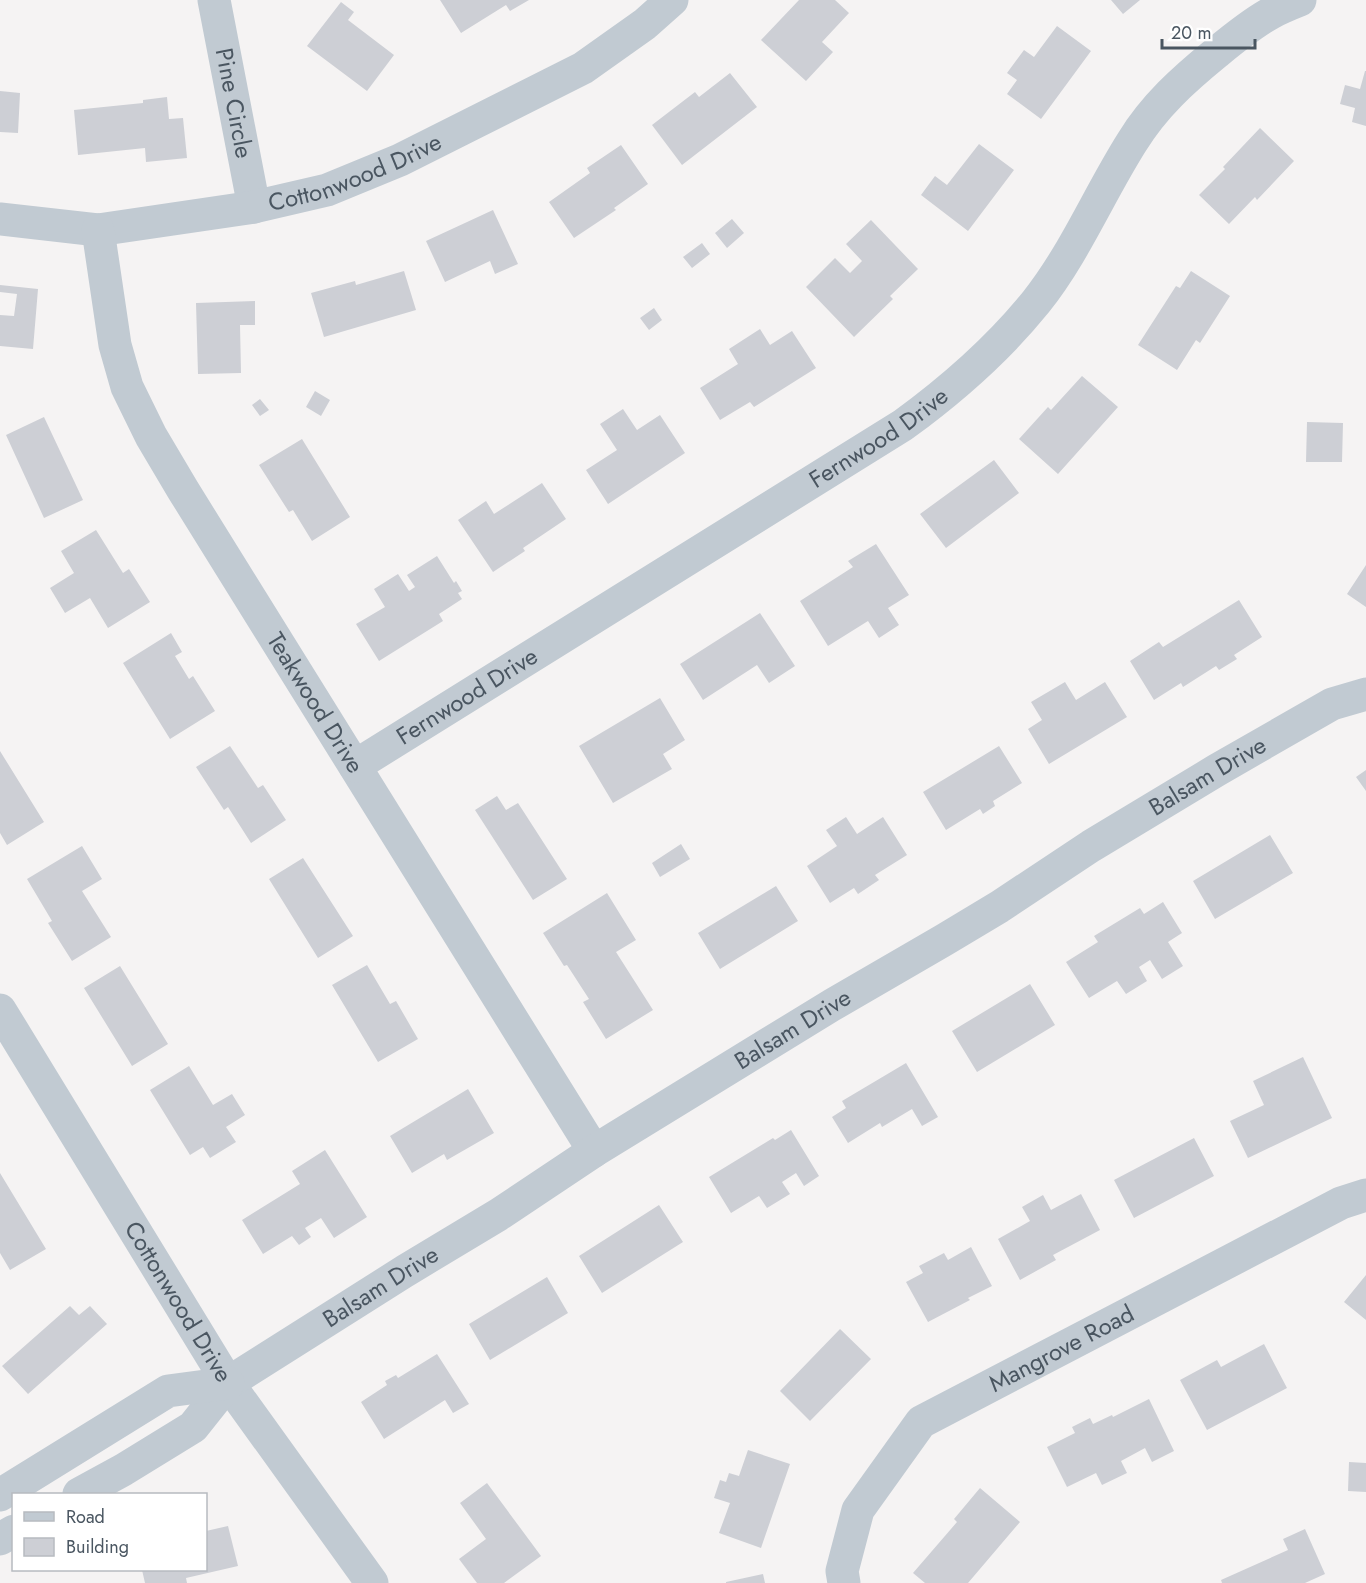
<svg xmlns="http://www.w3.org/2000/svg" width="1366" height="1583" font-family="Jost,sans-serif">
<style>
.building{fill:#cdcfd5}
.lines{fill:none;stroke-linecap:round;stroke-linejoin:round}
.street{stroke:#c1cad2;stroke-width:33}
.labels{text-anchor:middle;stroke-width:5;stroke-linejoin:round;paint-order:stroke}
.street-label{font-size:24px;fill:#4a5661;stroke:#fff}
</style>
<rect width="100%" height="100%" fill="#f5f3f3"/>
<path class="building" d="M440 0H529L510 11 506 5 461 33Z
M799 0H835L849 13 822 42 833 52 806 81 761 40Z
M1111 0H1140L1123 14Z
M341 2 354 12 348 20 394 55 367 91 307 46Z
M1057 26 1091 51 1041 119 1007 94 1017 80 1007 73 1024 50 1034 57Z
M1365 71H1366V126L1352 122 1355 108 1340 104 1345 85 1360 89Z
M730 73 757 107 682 165 652 125 695 92 699 97Z
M0 91 20 93 18 133 0 132Z
M167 97 169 119 183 118 187 158 146 162 145 148 78 155 74 110 143 103V100Z
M1260 128 1294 161 1257 200 1255 197 1229 224 1199 195 1225 169 1223 167Z
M979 144 1014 170 968 231 921 195 935 176 947 185Z
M621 145 648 184 614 208 616 210 574 238 549 202 590 173 587 168Z
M493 210 518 264 495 274 490 261 445 282 426 241Z
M732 219 744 233 727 248 715 233Z
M871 220 918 269 890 296 893 299 854 337 806 287 835 258 850 273 862 261 846 244Z
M702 243 710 254 692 268 683 257Z
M404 271 416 310 324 337 311 293 355 281 356 285Z
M1191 271 1230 296 1200 343 1196 340 1177 370 1138 345 1176 286 1180 288Z
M0 285 38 289 33 349 0 346V315L14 316 17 294 0 292Z
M255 301V325H240L241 373 198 374 196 303Z
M654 308 662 320 649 330 640 318Z
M760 329 770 345 792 331 816 368 754 407 750 402 720 420 700 388 738 364 729 349Z
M1082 376 1118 407 1058 474 1019 439 1048 407 1051 410Z
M315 391 330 400 321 416 306 407Z
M260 399 269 410 260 416 252 405Z
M623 409 637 430 660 415 685 453 608 504 586 470 617 450 600 424Z
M44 417 83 500 44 518 6 435Z
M1307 422 1343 423 1342 462H1306Z
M302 439 350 517 312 541 293 510 289 512 259 465Z
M994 460 1019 493 946 548 920 514Z
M542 483 566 519 523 548 525 551 493 572 458 520 486 501 494 514Z
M96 530 123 573 129 569 150 602 108 628 90 598 65 613 50 588 74 573 61 551Z
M876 544 909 595 888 608 899 625 879 638 868 621 828 646 800 601 853 567 848 561Z
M437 556 454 583 456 581 462 591 458 593 462 599 439 614 443 621 379 661 356 624 385 607 374 589 398 574 409 591 415 587 407 575Z
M1366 565V607L1347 594Z
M1239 600 1262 637 1234 655 1237 659 1219 670 1216 666 1183 687 1181 683 1154 700 1130 661 1159 642 1163 647Z
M760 613 795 666 769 683 757 665 703 700 680 664Z
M171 633 182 652 175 656 189 679 193 676 215 711 170 739 123 663Z
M1065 682 1076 700 1105 682 1127 717 1049 764 1028 729 1042 720 1031 702Z
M660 698 685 740 663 754 672 769 613 803 579 746Z
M230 746 258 788 263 785 286 820 251 843 228 807 224 810 196 767Z
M999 746 1022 783 993 801 995 806 983 814 980 809 946 830 923 792Z
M0 751 44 822 7 845 0 833Z
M1366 770V791L1356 777Z
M497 796 506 810 518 803 567 879 533 900 475 810Z
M846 817 857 834 883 817 907 855 875 875 879 880 858 894 854 888 830 903 807 866 837 846 826 830Z
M1270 835 1293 873 1215 919 1193 881Z
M681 844 690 859 660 877 652 863Z
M82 846 102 879 82 891 111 937 72 961 48 923 52 921 27 879Z
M303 858 353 936 318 958 269 879Z
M776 886 798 921 720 969 698 933Z
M607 893 636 940 616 952 653 1010 606 1039 583 1002 589 999 567 965 564 966 543 933Z
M1163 902 1182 933 1168 942 1183 966 1162 979 1150 960 1139 967 1147 981 1126 994 1117 981 1089 998 1066 962 1098 942 1094 936 1140 908 1144 914Z
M367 965 390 1004 396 1001 418 1039 378 1062 332 985Z
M120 966 168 1044 132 1066 84 988Z
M1030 984 1055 1025 977 1072 952 1031Z
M1303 1057 1332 1118 1248 1158 1230 1121 1264 1105 1253 1081Z
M906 1063 938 1117 922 1126 912 1109 882 1127 880 1123 848 1143 832 1117 846 1108 842 1101Z
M189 1066 213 1105 232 1094 245 1115 226 1127 236 1142 210 1158 203 1147 190 1155 150 1090Z
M468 1089 494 1133 447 1160 444 1154 412 1173 390 1136Z
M791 1130 819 1176 804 1186 796 1173 782 1182 790 1194 767 1208 759 1196 731 1213 709 1177 773 1138 775 1140Z
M1194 1138 1214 1176 1134 1218 1114 1180Z
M325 1150 367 1217 334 1238 321 1218 305 1228 311 1237 299 1245 292 1236 263 1254 242 1220 300 1184 292 1171Z
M0 1173 46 1249 10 1270 0 1253Z
M1081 1194 1100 1230 1053 1255 1056 1260 1020 1280 998 1239 1030 1221 1022 1207 1043 1195 1051 1210Z
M659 1205 683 1242 602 1293 579 1256Z
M971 1247 992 1286 968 1298 970 1300 928 1322 906 1282 923 1273 919 1266 944 1253 948 1260Z
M1366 1275V1320L1344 1302Z
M547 1277 568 1313 490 1360 469 1324Z
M70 1306 79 1315 90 1306 107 1324 28 1394 2 1366Z
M840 1329 871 1359 810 1421 780 1391Z
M1264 1344 1287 1388 1207 1430 1180 1380 1217 1360 1221 1367Z
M437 1354 469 1404 453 1413 445 1400 384 1439 361 1402 387 1385 385 1381 396 1375 398 1378Z
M1149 1399 1174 1451 1152 1462 1145 1448 1121 1461 1127 1473 1102 1485 1096 1473 1067 1487 1047 1447 1075 1433 1072 1427 1090 1418 1093 1424 1112 1415 1113 1417Z
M748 1450 790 1464 761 1548 719 1533 730 1503 714 1498 720 1480 726 1482 729 1473 739 1476Z
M1349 1462 1366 1463V1492L1348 1491Z
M487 1483 541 1556 504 1583H477L459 1559 486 1539 460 1503Z
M980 1488 1020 1522 968 1583H925L913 1573 957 1522 954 1519Z
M228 1526 238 1566 186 1578 187 1583H145L142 1570H206V1531Z
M1305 1529 1325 1574 1305 1583H1222L1221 1580 1288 1550 1283 1539Z
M763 1574 765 1583H726V1582Z"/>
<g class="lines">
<g class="street">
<path id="s1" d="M214 0 254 207"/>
<path id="s2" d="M0 219 98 230 254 207 327 190 400 160 583 68 645 24 672 0"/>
<path id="s3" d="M98 230 115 345 127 387 151 436 183 490 594 1151"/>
<path id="s4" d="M355 766 903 425C951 390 998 349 1036 302 1075 253 1099 194 1132 142 1154 106 1183 80 1216 53 1233 39 1251 24 1271 13 1280 8 1290 4 1300 0"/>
<path id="s5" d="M0 1010 228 1383 372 1583"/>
<path id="s6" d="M79 1494 123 1470 193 1427 228 1383 405 1271 498 1215 594 1151 832 1005 944 940 999 907 1091 846 1217 770 1332 704 1366 694"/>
<path d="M0 1495 168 1391 228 1383"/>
<path d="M0 1539 14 1531"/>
<path id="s7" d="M844 1583 842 1571 858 1510 921 1422 1341 1203 1366 1195"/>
</g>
</g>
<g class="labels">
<g class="street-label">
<text dy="8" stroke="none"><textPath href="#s1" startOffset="105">Pine Circle</textPath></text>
<text dy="8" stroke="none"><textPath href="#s2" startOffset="363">Cottonwood Drive</textPath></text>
<text dy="8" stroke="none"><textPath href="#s4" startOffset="618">Fernwood Drive</textPath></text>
<text dy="8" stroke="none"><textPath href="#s4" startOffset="132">Fernwood Drive</textPath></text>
<text dy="8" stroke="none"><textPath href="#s3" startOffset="528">Teakwood Drive</textPath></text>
<text dy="8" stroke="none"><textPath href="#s6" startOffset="1341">Balsam Drive</textPath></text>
<text dy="8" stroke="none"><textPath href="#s6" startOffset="855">Balsam Drive</textPath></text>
<text dy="8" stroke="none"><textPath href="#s6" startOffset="369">Balsam Drive</textPath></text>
<text dy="8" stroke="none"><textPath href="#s5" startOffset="342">Cottonwood Drive</textPath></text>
<text dy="8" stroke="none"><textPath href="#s7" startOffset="342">Mangrove Road</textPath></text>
</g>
</g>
<rect x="12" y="1493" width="195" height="78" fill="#ffffff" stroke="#b7bbc0" stroke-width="1.5"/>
<rect x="24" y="1512" width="30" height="9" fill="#c1cad2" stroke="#b7bbc0" stroke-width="1.5"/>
<text x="66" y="1523" font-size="18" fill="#4a5661">Road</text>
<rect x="24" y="1538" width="30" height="18" fill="#cdcfd5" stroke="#b7bbc0" stroke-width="1.5"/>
<text x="66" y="1553" font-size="18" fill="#4a5661">Building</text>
<path d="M1162 39v9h93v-9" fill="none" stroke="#4a5661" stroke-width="3"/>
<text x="1171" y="39" font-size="18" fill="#4a5661" stroke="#ffffff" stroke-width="4.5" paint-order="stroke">20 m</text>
</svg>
